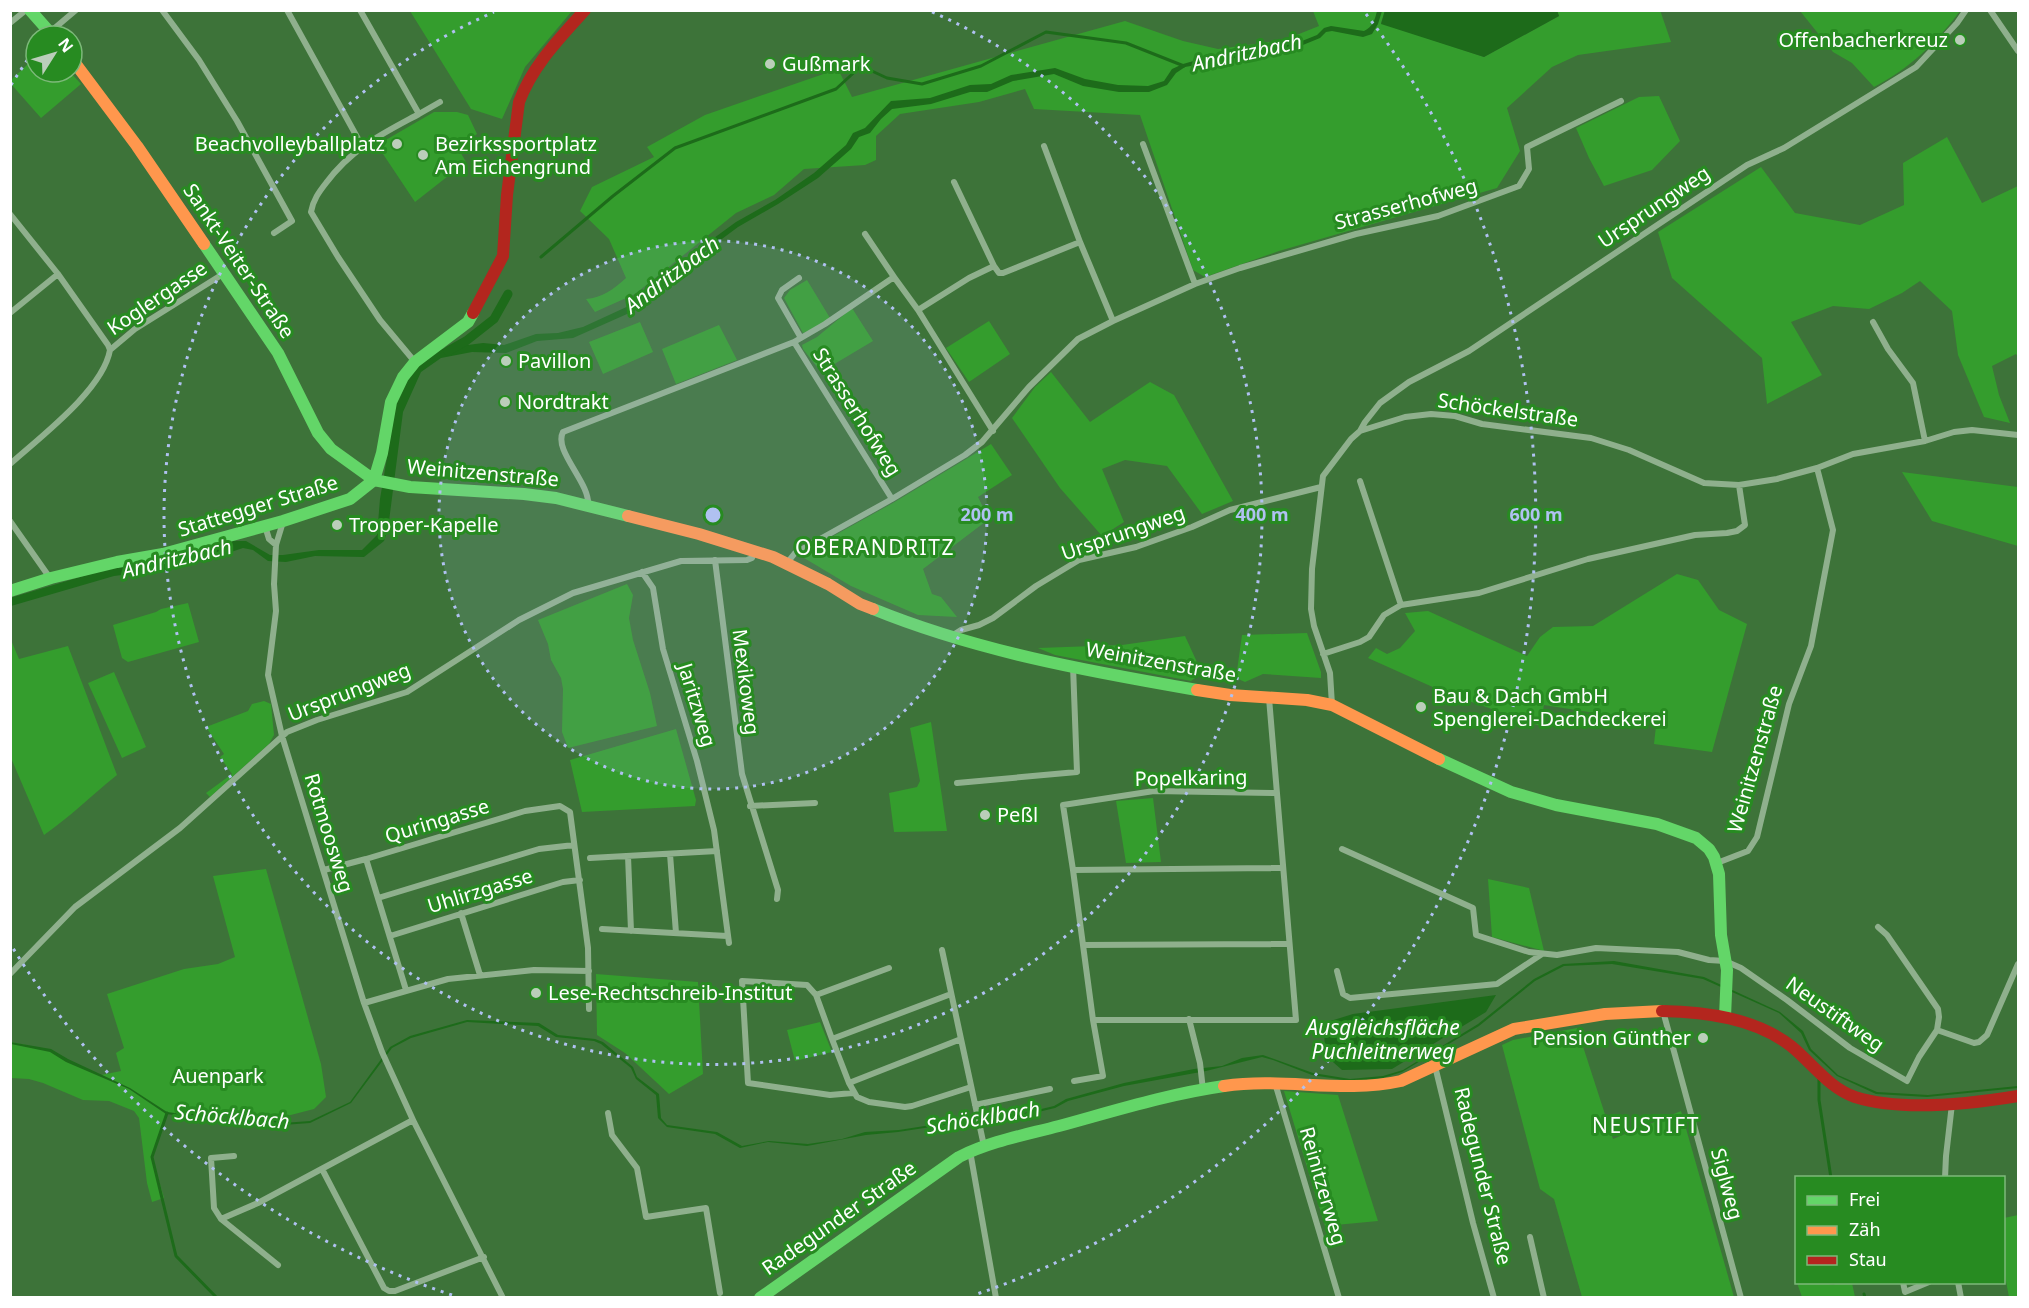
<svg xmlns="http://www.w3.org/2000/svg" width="2029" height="1308" font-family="'Noto Sans',sans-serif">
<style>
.green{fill:#349d2d}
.water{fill:#1d6b1a}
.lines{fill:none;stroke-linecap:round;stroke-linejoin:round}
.stream{stroke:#1d6b1a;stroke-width:3}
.canal{stroke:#1d6b1a;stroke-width:9}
.street{stroke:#8fb08d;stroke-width:6}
.fast{stroke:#63d668;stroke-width:12}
.slow{stroke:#ff974d;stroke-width:12}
.jam{stroke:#b3261e;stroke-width:12}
.ring{fill:none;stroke:#b0c1f1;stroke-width:3;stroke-dasharray:3 6}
.poi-dot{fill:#bbceba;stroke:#278b21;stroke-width:2}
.labels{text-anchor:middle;stroke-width:6;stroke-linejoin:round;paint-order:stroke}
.poi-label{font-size:20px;fill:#fff;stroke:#278b21;text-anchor:start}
.street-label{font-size:20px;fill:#fff;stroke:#278b21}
.park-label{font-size:20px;fill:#fff;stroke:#278b21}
.water-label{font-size:21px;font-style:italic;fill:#fff;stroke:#278b21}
.neighbourhood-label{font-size:21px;letter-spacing:1.5px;fill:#fff;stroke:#278b21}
.centre{fill:#b0c1f1;stroke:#278b21;stroke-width:3}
.ring-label{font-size:18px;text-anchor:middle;font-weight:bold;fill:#b0c1f1;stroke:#278b21;stroke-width:6;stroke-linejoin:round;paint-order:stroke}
</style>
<rect width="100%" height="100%" fill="#3d7339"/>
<path class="green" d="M1660 10 1671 42 1578 55 1552 67 1507 108 1520 151 1497 188 1279 251 1205 277 1193 270 1140 115 1034 109 1025 89 979 102 900 114 876 136V160L865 165 804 169 774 195 736 213 635 294 595 312 586 299C602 298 614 289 626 278L609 239 580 211 592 187 654 157 647 147 705 115 838 69 852 97 1125 21 1183 41 1218 49 1284 40 1319 26 1313 11H1385L1381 23 1484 57 1559 16 1557 11Z
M410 11H572L525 67 502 119 471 109Z
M1800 11H1960C1937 42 1909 69 1874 87L1852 63 1833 52Z
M36 61V72H70L81 84 41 118 11 84V80L30 62Z
M1659 96 1680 141 1652 170 1604 186 1589 158 1576 128 1639 97Z
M434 112H457L468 115 477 134 458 148 466 162 415 202 377 145Z
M1947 137 1982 203 2018 186V357L2016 354 1992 366 1999 395 2010 423 1984 417 1958 355 1952 311 1920 281 1902 293 1869 309 1833 306 1791 322 1822 375 1767 404 1762 358 1672 278 1658 232 1761 167 1795 213 1860 225 1904 205 1903 163Z
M807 280 830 318 818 327 803 333 784 298 790 290Z
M852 308 873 341 821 372 803 349 802 345 817 337Z
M989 321 1010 354 969 382 946 348Z
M640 322 653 352 603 374 589 342Z
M719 325 737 360 676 384 662 349Z
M1051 372 1090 422 1150 382 1174 395 1233 501 1202 514 1167 466 1125 460 1102 469 1124 522 1102 536 1060 488 1012 418 1035 387Z
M991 444 1012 475 978 497 989 519 923 569 932 594 941 597 957 617 918 615 851 586 799 555 893 503Z
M1902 472 2018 487V546L1932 521Z
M1677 574 1698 580 1719 610 1747 624 1712 752 1654 744 1656 726 1639 720 1544 705 1540 726 1446 693 1368 658 1376 648 1387 654 1400 648 1415 631 1405 613 1428 611 1527 656 1540 637 1553 627 1593 626Z
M627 584 633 595 629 618 633 640 650 693 657 726 568 748 562 732 563 689 561 678 551 660 548 644 538 620Z
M188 603 199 642 128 662 122 658 113 625 156 612 161 609Z
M1307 633 1321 672V678L1263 674 1245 682 1236 678 1242 635Z
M1185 636 1202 673 1191 681 1055 655 1038 648 1122 645Z
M11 640 19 659 68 646 117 775C92 795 70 817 44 835L11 758Z
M114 672 146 747 122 758 88 683Z
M264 701 271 704 274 735 269 744 210 797 206 793 232 774 220 757 224 754 206 727 248 711 252 704Z
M931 722 947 831 894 832 889 793 917 787 920 781 910 728Z
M676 729 696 800 695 806 582 812 570 760Z
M1153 798 1161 862 1126 863 1116 801Z
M266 869 321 1064 326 1097 314 1109 283 1117V1124C260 1115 234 1111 209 1112 194 1113 181 1114 167 1113L152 1157 164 1198 152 1202 147 1183 139 1118 134 1111 109 1101 83 1100 43 1083 29 1079 11 1078V1042L50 1050 67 1060 101 1075 121 1071 116 1053 124 1048 107 994 184 969 218 964 235 957 213 876Z
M1488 879 1529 888 1544 951 1492 937Z
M596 974 698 982 703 1074 669 1094 625 1053 597 1035Z
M820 1022 832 1052 795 1061 787 1030Z
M1577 1028 1613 1139 1681 1111 1734 1297H1582L1554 1199 1540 1189 1502 1045 1513 1040Z
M1284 1091 1338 1095 1378 1221 1325 1226Z
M2018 1215V1297H2009L2004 1271V1218Z
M1797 1283H1823L1834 1285 1836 1283H1852L1855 1297H1802Z"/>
<path class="water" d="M1385 10H1557L1559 16 1484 57 1381 24Z
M1377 11H1382L1378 24 1372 34 1363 37 1332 31 1326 32 1320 38 1298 47 1185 67 1176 73 1167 85 1149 92H1119L1083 86 1054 74 1013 81 987 92H970L931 104 892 109 881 119 870 133 859 137 851 149 818 178 778 204 738 227 695 259 636 310 573 338 537 341 506 353 472 352 441 358 421 372 403 412 388 529 384 541 364 557 315 556 286 562 268 561 253 550 243 548 213 558 161 570 114 576 11 606 10 598 107 569 159 561 205 550 233 541H246L270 555H283L319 550H362L377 535 380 499 397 398 407 379 418 365 435 352 445 348 483 343 504 345 536 334 558 333 583 327 633 304 692 254 736 222 775 200 814 173 846 145 853 133 865 128 891 101 930 98 970 85 991 84 1011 75 1055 68 1085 79 1118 85 1148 86 1164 81 1172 69 1183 64 1204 58 1297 43 1317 35 1324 28 1331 26 1364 31C1373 27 1375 19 1377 11Z
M1614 961 1704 977 1780 1012 1803 1031 1811 1049 1838 1075 1877 1092 1928 1095 2018 1086V1088L1927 1097 1876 1094 1837 1076 1809 1050 1801 1033 1779 1013 1703 979 1612 964 1564 966 1535 981 1479 1026 1402 1072 1383 1078 1350 1081 1312 1075 1273 1060 1262 1057 1206 1071 1124 1086 1068 1101 1055 1108 996 1122 957 1123 898 1132 866 1135 807 1146 768 1142 740 1148 715 1134 667 1127 658 1118 656 1095 636 1079 631 1068 601 1044 594 1041 556 1037 538 1026 467 1022 411 1038 392 1048 351 1103 310 1123 283 1125 254 1116 212 1113 183 1116 166 1114 129 1089 66 1062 50 1052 11 1044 10 1042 51 1049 68 1059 130 1088 167 1112 183 1114 211 1111 255 1114 283 1123 310 1121 350 1102 390 1047 410 1036 467 1020 539 1023 558 1035 595 1039 603 1042 633 1067 637 1077 659 1094 661 1118 667 1125 717 1132 742 1146 769 1141 808 1144 842 1139 865 1132 899 1130 963 1120H995L1054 1106 1066 1099 1124 1083 1194 1069 1222 1066 1242 1058 1263 1055 1313 1073 1350 1079 1383 1076 1403 1070 1478 1024 1534 979 1563 964Z
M1496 995 1486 1012 1392 1069 1342 1070 1325 1055 1324 1023 1353 1014Z"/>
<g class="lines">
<path class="stream" d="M541 257 613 196 675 148 836 89 861 66 887 78 922 84 981 66 1046 32 1126 43 1184 66
M1819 1078V1100L1831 1178
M167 1113 152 1157 176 1256 217 1298
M1864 1294 1865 1298"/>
<path class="canal" d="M448 351 466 341 494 319 508 294"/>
<path class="street" d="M162 10 199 60 237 121 292 221 274 233
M287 10 362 146
M360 10 419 114C382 134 352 148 326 183 319 192 313 200 311 212L338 257 380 320 415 362
M1990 10 2018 51
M10 23 26 10
M50 32 76 10
M419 114 440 102
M1143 144 1195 284
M954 182 994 266
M10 214 58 274 108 345 110 350
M1080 242 1113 321
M894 277 918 310 993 431
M799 278 782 290 778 298 801 338
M918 310 969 278 994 266 999 273H1003L1080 242 1044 146
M10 313 58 274
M1873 322 1888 349 1913 383 1925 441
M1360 431 1365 422 1380 403 1409 382 1469 351 1747 165 1784 148 1916 67 1957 23 1966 10
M10 464C40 437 103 390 110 350L135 329 223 274
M1360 481 1401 605
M892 499 965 455 982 442 1029 387 1078 339 1113 321 1195 284 1240 268 1356 234 1438 216 1519 186 1529 169 1527 147 1621 101
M588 506C591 483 553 451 563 432L794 342 825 324 894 277 865 234
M10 521 50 578
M283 522 276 545 274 584 276 611 268 675 282 736 364 1003 382 1052 413 1120 503 1298
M265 526 269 539 276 545
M715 560 742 774 778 890 777 899
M787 563 795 553 892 499 794 342
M642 572 653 588 663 649 697 761 714 830 729 943
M950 637 961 630 979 625 993 618 1036 586 1079 560 1136 547 1192 527 1230 510 1321 487
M1323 654 1360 642 1369 637 1384 615 1401 605 1479 593 1588 559 1695 535 1727 533 1737 531 1745 525 1739 485
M1269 698 1296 1020H1093L1073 870 1282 868
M1332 705 1330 673 1314 626 1311 609 1312 569 1323 476 1351 439 1360 431 1405 417 1431 414 1455 416 1482 424 1591 438 1629 450 1704 483 1739 485 1777 479 1817 468 1853 454 1925 441 1954 432 1972 430 2018 435
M957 783 1077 772 1073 666
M750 806 815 803
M1342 849 1473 908 1476 935 1529 952 1557 955 1596 948 1678 952 1709 960 1725 961 1741 968 1787 1000 1850 1048 1907 1081 1919 1057 1937 1030 1974 1043 1979 1042 1987 1035 2018 964
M670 854 676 933
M628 856 631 931
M590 858 717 851
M366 859 406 990
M1717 863 1748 851 1757 837 1789 704 1811 646 1833 530 1817 468
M324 870 366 859 525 811 560 806 570 812 588 948 589 1009
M1073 870 1063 805 1154 791 1277 793
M378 898 539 849 574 845
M461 913 480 975
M1878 927 1887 935 1938 1009 1939 1017 1937 1030
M602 929 727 936
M390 936 563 882 580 880
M1083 945 1289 944
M1337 971 1343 994 1350 998 1497 984 1542 954
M10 974 75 907 180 828 287 732 317 720 407 692 519 620 573 593 681 561 747 560 752 558 755 550
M816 995 889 968
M364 1003 448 979 534 970 589 971
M1663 1011 1741 1298
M1189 1019 1200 1063 1203 1090
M832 1039 849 1083 857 1097 869 1102 905 1107 912 1106 971 1087
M961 1039 984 1146
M1435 1066 1473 1223 1494 1298
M1074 1081 1103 1076 1093 1020
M849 1083 961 1039 942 950
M1275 1083 1339 1298
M853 1093 830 1095 748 1083 742 981 807 985 816 995 832 1039 951 994
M975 1105 1050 1089
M608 1113 612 1135 637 1168 646 1217 706 1208 720 1293
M970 1151 996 1298
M322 1169 384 1288 389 1291H395L484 1257
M1945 1178 1946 1156 1952 1104
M221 1219 214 1208 211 1158 234 1156
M1530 1237 1544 1298
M278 1265 221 1219 258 1203 413 1120
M1903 1282 1905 1292 1929 1282
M1958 1282 1961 1298"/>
<path class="fast" d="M30 10 53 36
M204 244 278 353 318 433 331 449 374 480 410 487 524 494 556 498 628 516
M10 591 51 578 117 562 163 554 283 521 350 499 374 480 382 453 391 402 403 377 415 362 468 322 473 313
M873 609C976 651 1087 671 1197 690
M1439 759 1511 792 1556 805 1657 824 1696 838 1709 849 1714 857 1719 874 1721 935 1727 970 1725 1017
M760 1298 959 1157C991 1141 1025 1135 1059 1126 1114 1111 1168 1094 1224 1086"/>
<path class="slow" d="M72 59 137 146 204 244
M628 516 699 534 773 557 828 584 860 604 873 609
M1197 690 1230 695 1307 700 1332 705 1439 759
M1224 1086C1283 1077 1342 1094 1401 1081L1514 1029 1605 1014 1662 1011"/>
<path class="jam" d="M473 313 503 256 507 195 519 102C533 65 559 39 585 10
M1662 1011C1706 1012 1755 1018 1791 1046 1812 1063 1829 1088 1855 1097 1903 1112 1970 1104 2018 1096"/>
</g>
<circle cx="713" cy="515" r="274" fill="#b0c1f1" fill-opacity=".12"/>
<g class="ring">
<circle cx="713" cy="515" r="274"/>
<path d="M932 12A549 549 0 1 1 494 12"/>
<path d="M452 1295A823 823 0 0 1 11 945M11 85A823 823 0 0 1 35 49M1366 14A823 823 0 0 1 974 1295"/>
</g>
<g class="poi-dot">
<circle cx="1960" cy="40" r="6"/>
<circle cx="770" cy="64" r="6"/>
<circle cx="397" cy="144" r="6"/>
<circle cx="423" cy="155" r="6"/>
<circle cx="506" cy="361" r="6"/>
<circle cx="505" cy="402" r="6"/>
<circle cx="337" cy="525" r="6"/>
<circle cx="1421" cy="707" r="6"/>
<circle cx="985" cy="815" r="6"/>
<circle cx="536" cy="993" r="6"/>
<circle cx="1703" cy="1038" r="6"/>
</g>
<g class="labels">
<g class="poi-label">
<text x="1948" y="47" text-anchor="end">Offenbacherkreuz</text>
<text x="782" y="71">Gußmark</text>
<text x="385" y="151" text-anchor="end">Beachvolleyballplatz</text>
<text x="435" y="151">Bezirkssportplatz<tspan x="435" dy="23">Am Eichengrund</tspan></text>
<text x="518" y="368">Pavillon</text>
<text x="517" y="409">Nordtrakt</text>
<text x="349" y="532">Tropper-Kapelle</text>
<text x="1433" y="703">Bau &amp; Dach GmbH<tspan x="1433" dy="23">Spenglerei-Dachdeckerei</tspan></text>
<text x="997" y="822">Peßl</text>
<text x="548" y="1000">Lese-Rechtschreib-Institut</text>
<text x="1691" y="1045" text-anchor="end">Pension Günther</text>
</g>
<g class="street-label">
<text transform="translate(1406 204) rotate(-15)" y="7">Strasserhofweg</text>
<text transform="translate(1654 207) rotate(-34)" y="7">Ursprungweg</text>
<text transform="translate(239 261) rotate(56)" y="7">Sankt-Veiter-Straße</text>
<text transform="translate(157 298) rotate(-34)" y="7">Koglergasse</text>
<text transform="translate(1508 410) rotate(8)" y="7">Schöckelstraße</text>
<text transform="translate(857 412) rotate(58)" y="7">Strasserhofweg</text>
<text transform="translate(483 473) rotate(5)" y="7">Weinitzenstraße</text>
<text transform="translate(258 506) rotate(-17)" y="7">Stattegger Straße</text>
<text transform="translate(1123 533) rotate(-19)" y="7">Ursprungweg</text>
<text transform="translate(1161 662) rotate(10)" y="7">Weinitzenstraße</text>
<text transform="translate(746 682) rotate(83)" y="7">Mexikoweg</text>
<text transform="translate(349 692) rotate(-21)" y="7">Ursprungweg</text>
<text transform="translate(697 705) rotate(73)" y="7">Jaritzweg</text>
<text transform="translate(1755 759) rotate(-74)" y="7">Weinitzenstraße</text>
<text transform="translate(1191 778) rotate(-1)" y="7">Popelkaring</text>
<text transform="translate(437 821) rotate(-17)" y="7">Quringasse</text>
<text transform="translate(329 833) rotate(73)" y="7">Rotmoosweg</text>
<text transform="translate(480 891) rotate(-17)" y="7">Uhlirzgasse</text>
<text transform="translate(1835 1014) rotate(35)" y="7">Neustiftweg</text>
<text transform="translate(1483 1176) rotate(76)" y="7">Radegunder Straße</text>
<text transform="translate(1727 1184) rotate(75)" y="7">Siglweg</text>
<text transform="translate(1323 1186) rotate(74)" y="7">Reinitzerweg</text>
<text transform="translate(839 1218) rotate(-35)" y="7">Radegunder Straße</text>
</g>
<g class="park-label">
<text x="218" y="1083">Auenpark</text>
</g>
<g class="water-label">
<text transform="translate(1247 53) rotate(-12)" y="7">Andritzbach</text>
<text transform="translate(672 275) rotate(-37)" y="7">Andritzbach</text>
<text transform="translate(177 559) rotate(-13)" y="7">Andritzbach</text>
<text x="1383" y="1035">Ausgleichsfläche<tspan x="1383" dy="24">Puchleitnerweg</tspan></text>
<text transform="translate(232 1117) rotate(5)" y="7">Schöcklbach</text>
<text transform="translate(983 1118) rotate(-9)" y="7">Schöcklbach</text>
</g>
<g class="neighbourhood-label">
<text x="875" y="555">OBERANDRITZ</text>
<text x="1646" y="1133">NEUSTIFT</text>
</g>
</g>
<circle cx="713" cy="515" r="9" class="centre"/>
<g class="ring-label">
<text x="987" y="521">200 m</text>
<text x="1262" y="521">400 m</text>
<text x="1536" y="521">600 m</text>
</g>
<rect width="2029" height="1308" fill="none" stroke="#ffffff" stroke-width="24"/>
<rect x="1795" y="1176" width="210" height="108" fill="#278b21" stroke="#7db97a" stroke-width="1.5"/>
<rect x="1807" y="1196" width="30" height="9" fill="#63d668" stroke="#7db97a" stroke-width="1.5"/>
<text x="1849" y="1206" font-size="18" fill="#ffffff">Frei</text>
<rect x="1807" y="1226" width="30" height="9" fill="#ff974d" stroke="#7db97a" stroke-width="1.5"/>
<text x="1849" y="1236" font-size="18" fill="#ffffff">Zäh</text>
<rect x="1807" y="1256" width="30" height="9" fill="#b3261e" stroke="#7db97a" stroke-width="1.5"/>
<text x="1849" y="1266" font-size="18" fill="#ffffff">Stau</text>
<g transform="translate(54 54) rotate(53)"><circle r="28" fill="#278b21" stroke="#7db97a" stroke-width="1.5"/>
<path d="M0-4.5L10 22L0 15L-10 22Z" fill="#bbceba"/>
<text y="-9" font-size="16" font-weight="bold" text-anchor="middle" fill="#ffffff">N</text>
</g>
</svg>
